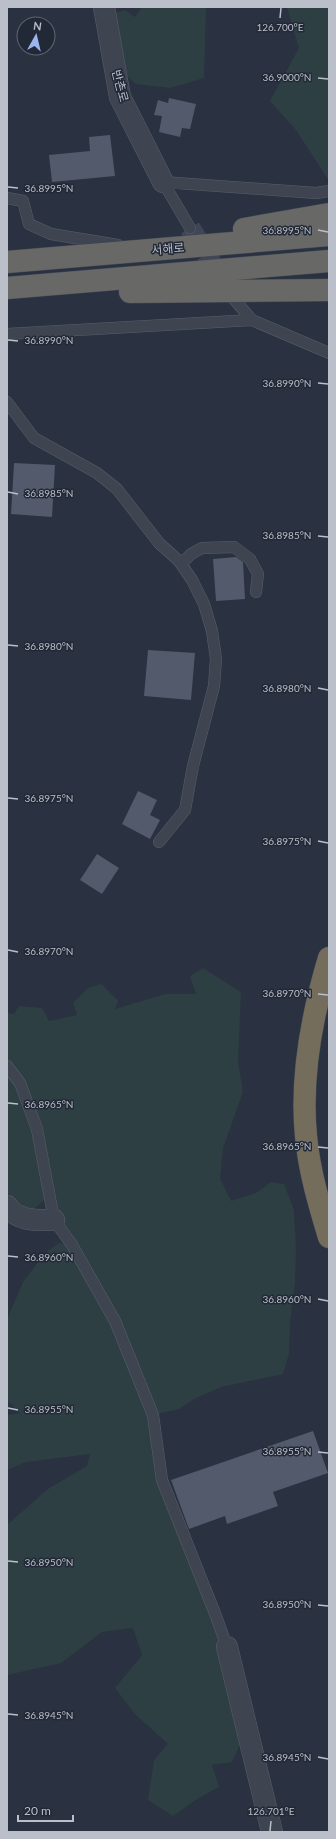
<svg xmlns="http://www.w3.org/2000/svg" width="336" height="1839" font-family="Lato,'Noto Sans KR',sans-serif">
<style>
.green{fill:#2d3f42}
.building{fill:#535a6b}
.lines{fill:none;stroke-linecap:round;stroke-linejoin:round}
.minor-tunnel{stroke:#404655;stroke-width:21;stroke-dasharray:21 10;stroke-linecap:butt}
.service-casing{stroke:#595f6b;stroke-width:12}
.minor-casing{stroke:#595f6b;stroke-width:22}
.trunk-casing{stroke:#454c58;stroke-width:23}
.motorway-casing{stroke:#454c58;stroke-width:23}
.service{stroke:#3e4450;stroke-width:11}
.minor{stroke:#3e4450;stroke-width:21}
.trunk{stroke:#686866;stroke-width:22}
.motorway{stroke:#756d5c;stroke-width:22}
.ticks{fill:none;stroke:#bbbfca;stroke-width:1.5}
.labels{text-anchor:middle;stroke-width:3;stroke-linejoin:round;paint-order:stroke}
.street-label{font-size:12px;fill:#bbbfca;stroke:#222936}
.ticks-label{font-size:10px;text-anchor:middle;fill:#bbbfca;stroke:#222936;stroke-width:3;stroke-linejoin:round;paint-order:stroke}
</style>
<rect width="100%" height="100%" fill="#2a3140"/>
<path class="green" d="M142 7H206L204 78 170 88 136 84 127 76 115 13 125 10 135 17Z
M287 7H329V181L296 130 270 101 299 48Z
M203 968 241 992 238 1062 243 1092 223 1148 220 1179 231 1201 256 1193 271 1182 284 1184 294 1210 296 1248 295 1282 290 1322 289 1353 283 1374 221 1387 194 1399 179 1409 153 1415 162 1480 202 1584 247 1730 232 1762 212 1765 219 1787 197 1799 173 1816 148 1800 154 1760 168 1744 135 1714 115 1688 142 1655 133 1628 102 1632 61 1663 7 1675V1525L48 1489 87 1466 90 1454 26 1462 7 1470V1415L20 1413 7 1400 8 1317 23 1282 45 1253 59 1243 71 1245 49 1197C41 1201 38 1207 30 1212L14 1202 7 1192V1013L14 1014 19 1006 42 1008 49 1021 77 1015 73 1003 88 988 101 984 118 1001 115 1009 165 994H196L190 976Z"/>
<path class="building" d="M169 98 196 104 190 129 182 128 180 137 159 132 162 116 154 115 158 100 168 103Z
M110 135 115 176 52 182 49 155 90 151 89 137Z
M14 463 55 465 52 517 11 514Z
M236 557 243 562 245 599 216 601 213 559Z
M148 650 195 653 191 700 144 696Z
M138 791 157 800 150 815 160 820 150 839 122 824Z
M97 854 119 868 102 894 80 880Z
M313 1431 328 1473 273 1492 278 1506 227 1524 225 1516 189 1529 171 1480Z"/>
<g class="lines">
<path class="minor-tunnel" d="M190 228 224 284"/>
<g class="service-casing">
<path id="service" d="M163 182 316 193 329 191
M163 182 190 228
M7 198 23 201 29 224 51 234 118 245
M252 320 329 353
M7 334 252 320 233 298
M7 402 34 438 97 473 117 489 159 543 179 561 192 580 204 604 212 631 216 659 214 686 193 766 185 810 159 842
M181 564 191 554 202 548 234 547 250 559 258 574 256 592
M7 1066 20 1083 37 1129 54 1220 72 1245 115 1321 153 1415 162 1480 216 1616 227 1647"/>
</g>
<g class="minor-casing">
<path id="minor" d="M104 7 120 97 163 182
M7 1206C18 1222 37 1220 54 1220
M227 1647 272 1832"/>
</g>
<g class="trunk-casing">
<path id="trunk" d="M244 229 329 214
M7 262 329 235
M7 288 329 261
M130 292 329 290"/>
</g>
<g class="motorway-casing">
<path id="motorway" d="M329 958C312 1015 300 1076 306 1136 309 1170 319 1204 329 1237"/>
</g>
<use href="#service" class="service"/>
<use href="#minor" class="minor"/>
<use href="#trunk" class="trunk"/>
<use href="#motorway" class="motorway"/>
</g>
<path class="ticks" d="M280 18 281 8M318 78 328 79M8 187 18 188M318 230 328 232M8 340 18 341M318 383 328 384M8 492 18 494M318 536 328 537M8 645 18 646M318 688 328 690M8 798 18 799M318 841 328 843M8 950 18 952M318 994 328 995M8 1103 18 1104M318 1147 328 1148M8 1256 18 1257M318 1299 328 1301M8 1408 18 1410M318 1452 328 1453M8 1561 18 1562M318 1605 328 1606M8 1714 18 1715M318 1757 328 1759M270 1831 271 1821"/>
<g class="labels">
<g class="street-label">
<text transform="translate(120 86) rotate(75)" y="4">반촌로</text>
<text transform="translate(168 249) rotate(-5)" y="4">서해로</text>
</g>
</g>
<g class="ticks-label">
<text x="280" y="31">126.700°E</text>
<text x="287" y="81">36.9000°N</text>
<text x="49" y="192">36.8995°N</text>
<text x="287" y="234">36.8995°N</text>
<text x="49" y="344">36.8990°N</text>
<text x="287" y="387">36.8990°N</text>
<text x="49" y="497">36.8985°N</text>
<text x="287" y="539">36.8985°N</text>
<text x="49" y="650">36.8980°N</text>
<text x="287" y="692">36.8980°N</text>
<text x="49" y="802">36.8975°N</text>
<text x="287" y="845">36.8975°N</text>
<text x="49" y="955">36.8970°N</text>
<text x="287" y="997">36.8970°N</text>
<text x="49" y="1108">36.8965°N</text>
<text x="287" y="1150">36.8965°N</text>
<text x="49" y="1261">36.8960°N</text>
<text x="287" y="1303">36.8960°N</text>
<text x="49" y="1413">36.8955°N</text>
<text x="287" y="1455">36.8955°N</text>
<text x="49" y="1566">36.8950°N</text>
<text x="287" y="1608">36.8950°N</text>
<text x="49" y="1719">36.8945°N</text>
<text x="287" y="1761">36.8945°N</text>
<text x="271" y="1815">126.701°E</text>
</g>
<rect width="336" height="1839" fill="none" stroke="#bbbfca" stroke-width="16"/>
<g transform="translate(36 36) rotate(8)"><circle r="19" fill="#222936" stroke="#5f6571"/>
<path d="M0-3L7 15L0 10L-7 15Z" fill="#9cb5ee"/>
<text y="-6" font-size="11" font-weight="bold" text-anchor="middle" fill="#bbbfca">N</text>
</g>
<path d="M18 1815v6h55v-6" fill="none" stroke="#bbbfca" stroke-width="2"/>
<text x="24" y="1815" font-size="12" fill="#bbbfca" stroke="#222936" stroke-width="3" paint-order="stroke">20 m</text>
</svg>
